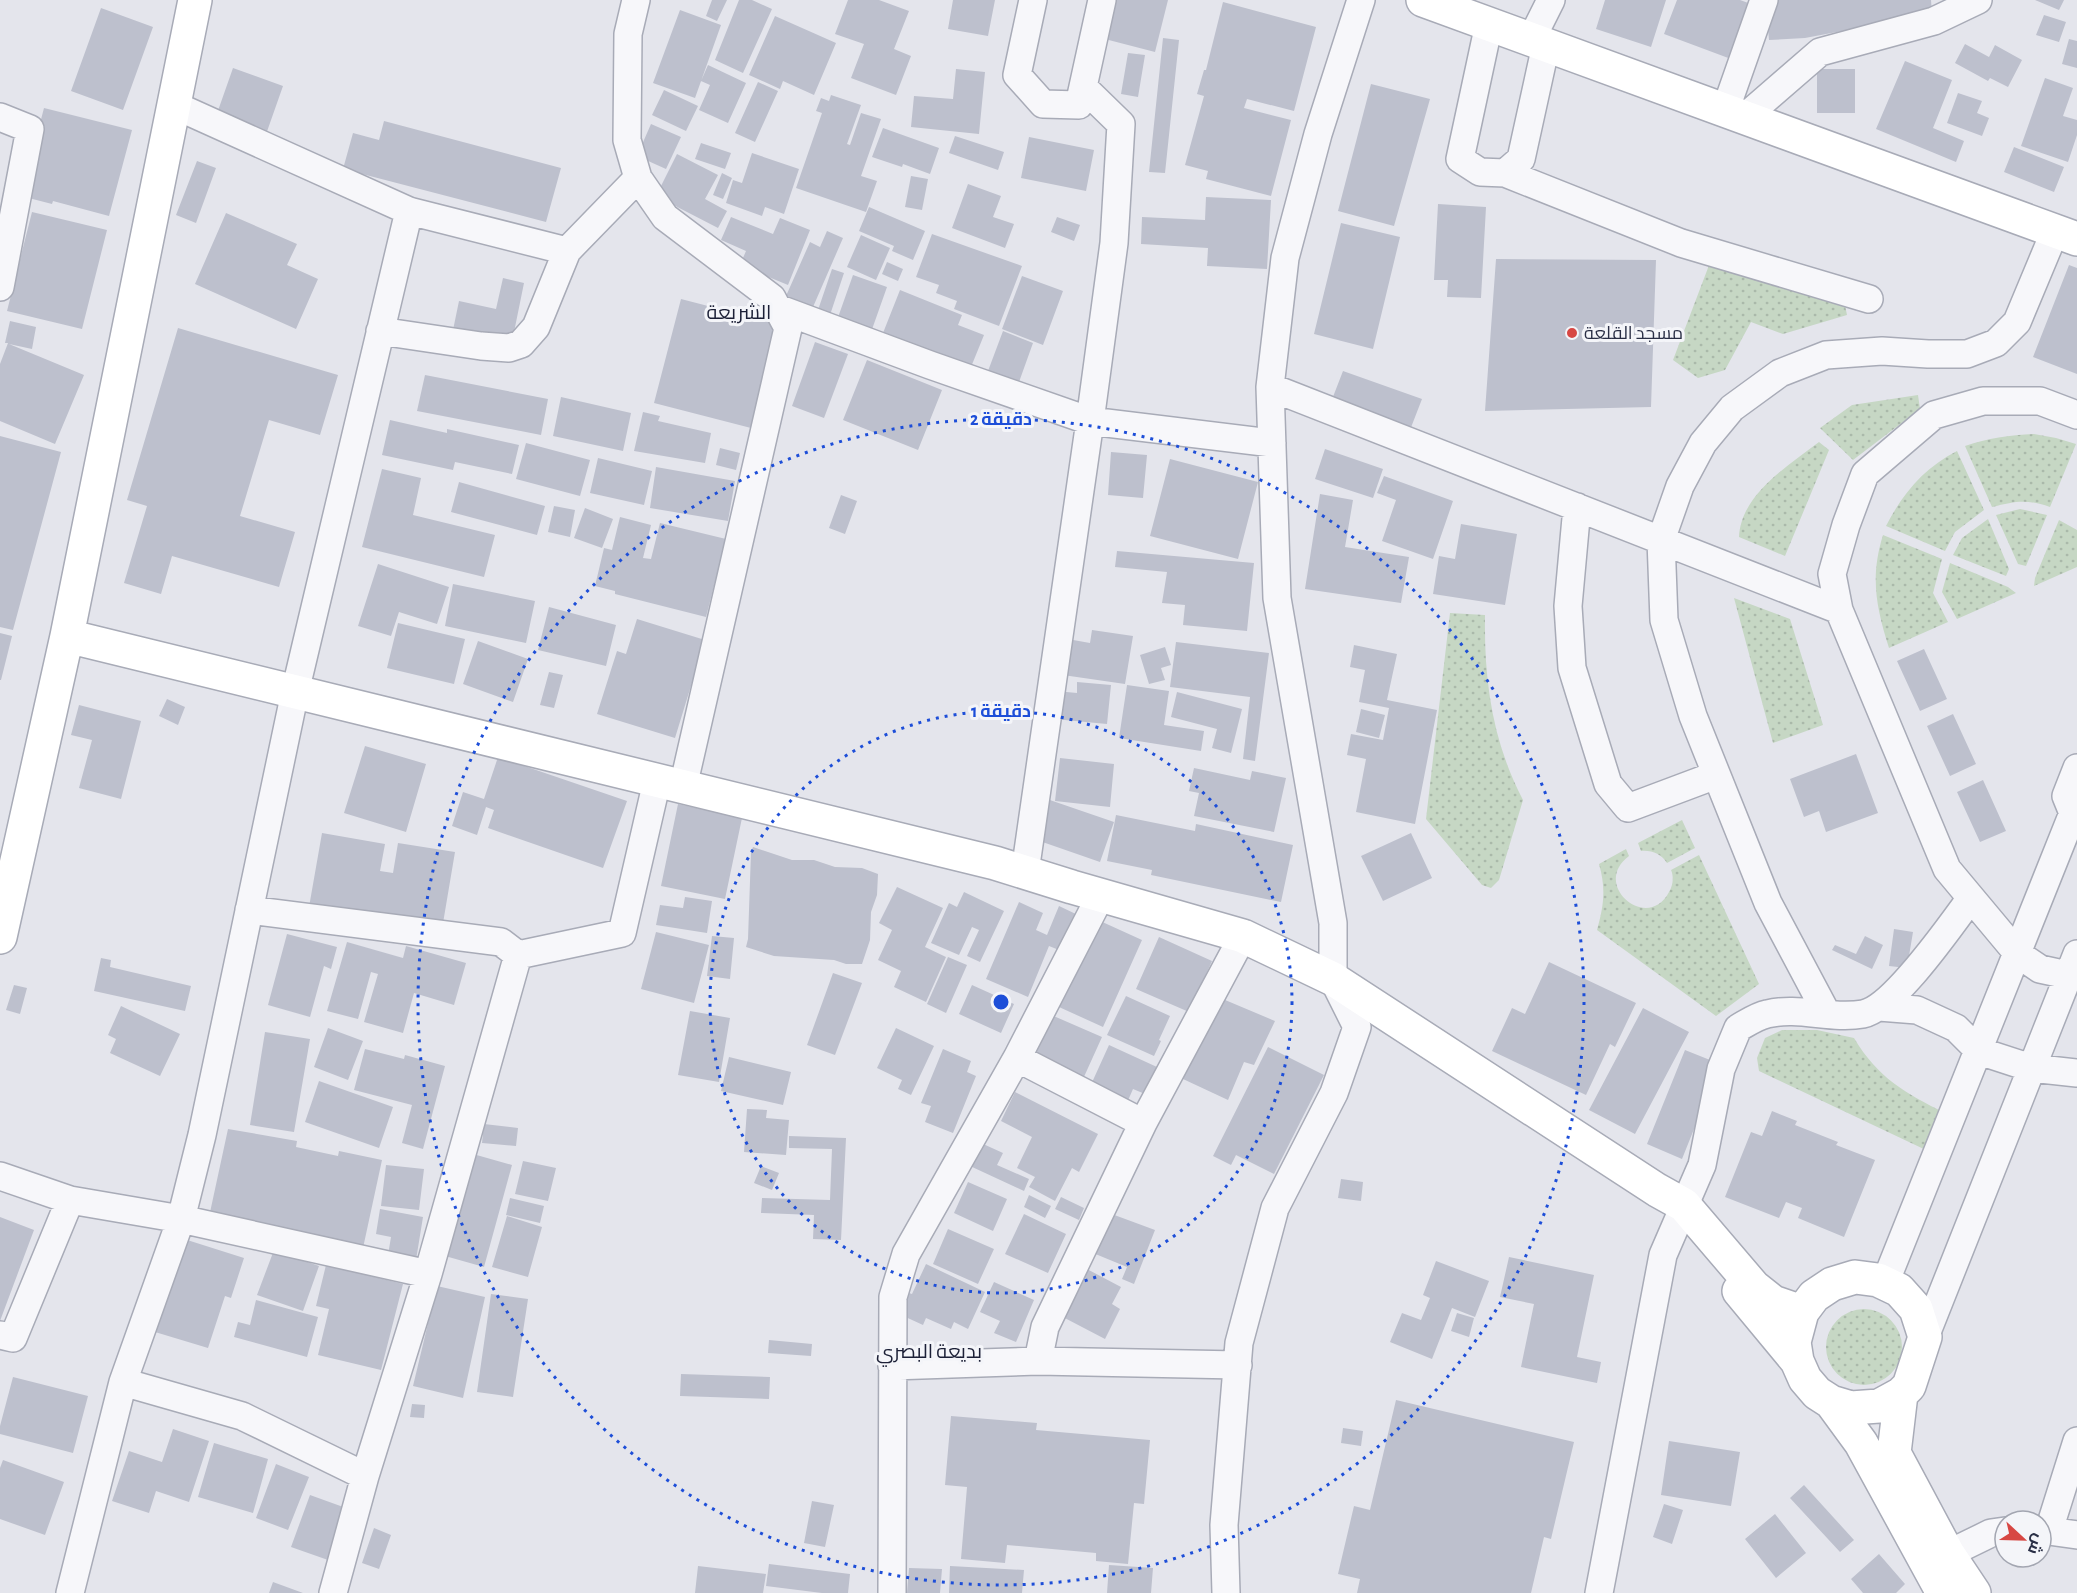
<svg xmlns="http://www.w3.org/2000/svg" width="2077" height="1593" font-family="'Alegreya Sans',Cairo,sans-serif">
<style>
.grass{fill:url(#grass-dots)}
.building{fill:#bdc0cd}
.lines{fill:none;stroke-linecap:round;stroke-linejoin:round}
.street-casing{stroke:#a8abb7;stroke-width:30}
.secondary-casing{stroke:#a8abb7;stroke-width:36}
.street{stroke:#f7f7fa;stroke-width:27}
.secondary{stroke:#fff;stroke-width:33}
.ring{fill:none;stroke:#1d4ed8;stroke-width:3;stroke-dasharray:3 6}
.poi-dot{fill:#d74743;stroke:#f4f5f9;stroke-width:2}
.labels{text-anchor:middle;stroke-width:6;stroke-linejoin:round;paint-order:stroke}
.poi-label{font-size:18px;fill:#2a2f46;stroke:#f4f5f9;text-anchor:start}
.neighbourhood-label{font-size:20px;fill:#1c2037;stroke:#f4f5f9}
.centre{fill:#1d4ed8;stroke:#f4f5f9;stroke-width:3}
.ring-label{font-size:18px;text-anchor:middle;font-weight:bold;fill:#1d4ed8;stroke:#f4f5f9;stroke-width:6;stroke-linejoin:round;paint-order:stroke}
</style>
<defs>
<pattern id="grass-dots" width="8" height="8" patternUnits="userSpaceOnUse" patternTransform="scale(1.5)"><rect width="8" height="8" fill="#c6d7c4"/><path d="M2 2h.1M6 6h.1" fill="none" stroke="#aab9aa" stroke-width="1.8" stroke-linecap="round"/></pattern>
</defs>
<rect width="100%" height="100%" fill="#e4e5ec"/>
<path class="grass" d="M1711 260 1843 295 1847 315 1783 334 1751 322 1725 370 1698 378 1673 360Z
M1918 395 1920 409 1853 460 1820 428 1852 405Z
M2034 434 2056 438 2076 444 2050 507C2027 499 2016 501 1992 507L1965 446C1988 438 2009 435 2034 434Z
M1819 442 1829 450 1785 556 1739 537C1741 494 1788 466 1819 442Z
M1957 451 1984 510 1955 532 1945 551 1886 526C1903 493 1924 468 1957 451Z
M2020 509 2047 515 2026 566 2018 564 1996 515Z
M1988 519 2009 569 2006 576 1953 555 1962 538Z
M2059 520 2077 530V567L2034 586 2035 578Z
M1883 535 1942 559 1933 593 1948 622 1889 648C1876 607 1870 577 1883 535Z
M1950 563 2008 587 2016 593 1957 619 1942 592Z
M1734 598 1790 619 1823 725 1773 743Z
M1450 613 1485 615C1484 680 1492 741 1523 800L1499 880 1491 888 1482 885 1426 819Z
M1682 820 1695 848 1667 863C1661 854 1652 850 1641 851L1638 843Z
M1626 849 1629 856C1590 885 1648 933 1669 892 1673 885 1674 877 1671 870L1699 855 1759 984 1716 1016 1597 930C1604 905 1606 888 1599 864Z
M1782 1030H1817L1854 1038C1878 1078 1905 1093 1945 1113L1928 1151 1759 1071 1757 1058 1765 1038Z
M1826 1347a38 38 0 1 1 76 0a38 38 0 1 1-76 0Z"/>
<path class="building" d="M712 0H727L717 21 706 16Z
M739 0H752L772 9 743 73 715 60Z
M848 0H879L909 11 894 49 911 56 896 95 851 78 864 44 835 34Z
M953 0H995L988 36 948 29Z
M1110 0H1168L1155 52 1101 38Z
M1605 0H1666L1651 47 1596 29Z
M1677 0H1740L1751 4 1731 59 1664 34Z
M1769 0H1931L1932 14 1805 38 1769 40 1766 6Z
M2035 0H2064L2059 10Z
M1223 2 1316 27 1294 111 1247 99 1244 108 1291 120 1271 196 1206 179 1208 171 1185 165 1204 96 1197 94 1204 70H1206Z
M101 8 153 27 123 110 71 91Z
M680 10 721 25 695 98 653 83Z
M2044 15 2066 22 2059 42 2036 35Z
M775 16 836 43 814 95 783 81 780 89 749 75Z
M1163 38 1179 40 1165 173 1149 172Z
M2069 39 2077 41V68L2062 64Z
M1965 44 1989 57 1995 45 2022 60 2008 87 1990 78 1988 81 1955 63Z
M1128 53 1145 55 1138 97 1121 94Z
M1905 61 1952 80 1933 128 1964 141 1956 162 1876 129Z
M708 65 746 83 728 123 699 110 710 85 701 81Z
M233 68 283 86 264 140 214 122Z
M956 69 985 72 979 134 911 127 914 96 953 99Z
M1817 69H1855V113H1817Z
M2045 78 2073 88 2063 116 2077 120V135L2068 162 2021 146Z
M758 82 778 91 755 142 735 133Z
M1371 84 1430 99 1394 226 1338 211Z
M664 90 698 106 686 131 652 115Z
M1958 93 1982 101 1977 113 1989 118 1982 136 1947 123Z
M831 95 861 105 847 144 850 145 861 113 881 119 861 176 877 181 866 212 796 188 822 113 816 111 821 98 829 101Z
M44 108 132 130 109 216 53 201 52 204 21 196Z
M384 121 561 168 546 222 343 169 353 133 379 140Z
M651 124 681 137 666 169 637 156Z
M883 128 939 148 930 174 903 164 902 167 872 157Z
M955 136 1004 152 998 170 949 153Z
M1029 137 1094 150 1086 191 1021 178Z
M701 143 731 153 725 169 695 159Z
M2014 147 2064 167 2054 192 2004 172Z
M752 153 799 169 784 214 765 207 762 216 726 203 733 180 742 183Z
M677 154 718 175 705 199 727 211 718 228 656 196Z
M197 161 216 168 196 223 176 215Z
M722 173 732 178 723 199 713 195Z
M911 176 928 179 922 210 905 207Z
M968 184 1001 196 993 217 1014 224 1005 248 952 228Z
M1206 197 1271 200 1267 269 1207 266 1208 248 1141 244 1142 217 1205 220Z
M1438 204 1486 207 1481 298 1447 297 1448 280H1434Z
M869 207 925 231 913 260 892 251 894 246 859 231Z
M32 212 107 230 82 329 7 311Z
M226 213 297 244 287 265 318 279 296 329 195 284Z
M731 217 773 234 780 218 810 230 788 285 740 265 746 251 721 240Z
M1057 217 1080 225 1074 241 1051 232Z
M1341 223 1400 237 1373 349 1314 334Z
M827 231 843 238 813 307 786 296 810 242 820 247Z
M932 234 1022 266 999 326 954 309 957 301 936 293 939 285 916 277Z
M861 235 890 248 876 280 847 267Z
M1496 259 1656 260 1651 407 1485 411Z
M887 262 903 269 898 281 882 274Z
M2069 265 2077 268V374L2033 357Z
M832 269 844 273 830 315 818 310Z
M853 275 887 287 870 335 836 323Z
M1022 276 1063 291 1043 345 1002 329Z
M503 278 524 283 512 342 453 330 459 301 496 309Z
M900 290 962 315 958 325 984 335 971 367 883 333Z
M681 299 777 324 751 428 654 403Z
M10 321 36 327 32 349 9 344 84 375 55 444 0 421V364L8 343H5Z
M178 328 338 375 320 435 269 420 240 516 295 532 279 587 172 556 161 594 124 583 147 506 127 500Z
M1003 331 1033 343 1019 382 988 371Z
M815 342 848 354 824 418 792 406Z
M867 360 942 390 918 450 843 420Z
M1343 371 1422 399 1410 430 1331 402Z
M425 375 548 399 541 435 417 411Z
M561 397 631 413 623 451 553 436Z
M643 412 660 416 658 421 711 433 705 463 634 451Z
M390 420 447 433V429L519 445 512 474 455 462 453 470 382 455Z
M0 436 61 452 13 630 0 627Z
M526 443 590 460 580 496 516 479Z
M720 448 740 453 736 470 716 465Z
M1325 449 1383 469 1373 498 1315 479Z
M1111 452 1147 455 1143 498 1108 495Z
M598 458 652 471 644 505 590 493Z
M1170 459 1258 482 1238 559 1150 536Z
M656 467 735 481 728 521 650 508Z
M382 469 421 478 413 515 495 535 484 577 362 547Z
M1384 476 1453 501 1433 559 1382 541 1396 500 1377 493Z
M459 482 545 506 537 535 451 512Z
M1320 494 1353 500 1345 547 1409 557 1401 603 1305 589Z
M841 495 857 501 845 534 829 528Z
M554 506 575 510 570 537 548 532Z
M585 508 613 519 602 548 574 538Z
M620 517 651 525 643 558 651 559 660 523 726 539 706 617 615 594V591L595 586 604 548 612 550Z
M1461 524 1517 534 1505 605 1433 594 1439 556 1455 559Z
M1117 551 1254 563 1247 631 1183 625 1185 605 1162 603 1167 572 1115 567Z
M378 564 449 587 437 624 399 612 391 636 358 626Z
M453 584 535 601 526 643 445 626Z
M549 607 616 625 606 666 538 650Z
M637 619 705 640 675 738 597 714 617 651 626 654Z
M398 623 465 639 454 684 387 668Z
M1092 630 1133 636 1125 684 1056 674 1062 638 1090 643Z
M0 633 12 636 1 680H0Z
M478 641 528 659 513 702 463 684Z
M1176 642 1269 653 1255 761 1243 759 1250 697 1170 687Z
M1354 645 1397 654 1387 700 1437 710 1415 824 1356 812 1366 759 1347 755 1351 734 1383 740 1389 708 1359 702 1365 670 1350 667Z
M1165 647 1171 665 1161 668 1165 680 1149 684 1140 655Z
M1924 649 1947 699 1920 711 1897 661Z
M549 672 563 675 554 708 540 705Z
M1077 682 1111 685 1107 724 1054 719 1056 691 1077 693Z
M1127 685 1169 691 1164 725 1204 731 1201 751 1119 738Z
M1177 692 1242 709 1231 753 1212 748 1217 729 1171 717Z
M167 699 185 707 178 725 159 716Z
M79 705 141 721 121 799 79 788 92 740 71 735Z
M1361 709 1385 715 1379 738 1356 732Z
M1953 714 1976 764 1950 776 1927 726Z
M365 746 426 764 406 832 344 813Z
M1856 754 1878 813 1826 832 1819 811 1804 817 1790 779Z
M498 757 627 801 603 868 488 828 494 810 486 807 477 835 452 826 463 792 484 799Z
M1060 758 1114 764 1110 807 1055 801Z
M1194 768 1250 780 1252 771 1286 778 1274 832 1194 816 1199 793 1189 791Z
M1983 780 2006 831 1980 842 1957 792Z
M1044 798 1114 822 1100 862 1031 838Z
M678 804 742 818 725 899 661 886Z
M1116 815 1195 831 1196 824 1293 845 1281 902 1151 875 1152 870 1107 861Z
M322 833 385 844 380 871 393 873 398 843 455 852 442 929 309 907Z
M1411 833 1432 878 1383 901 1361 856Z
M753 847 792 860H814L835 867 862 868 878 874 877 895 871 912 870 940 862 964H846L834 960 774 956 746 947 748 939 751 852Z
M897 887 943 908 925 947 946 957 926 1002 894 987 901 971 878 960 892 930 879 923Z
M964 892 1004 911 980 962 967 956 979 930 972 927 959 955 931 943 949 903 957 907Z
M685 897 712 901 707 933 656 925 660 905 683 908Z
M1019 902 1043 913 1036 930 1047 935 1059 906 1080 916 1064 952 1049 946 1028 997 986 979Z
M1098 920 1142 940 1103 1027 1059 1007Z
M1894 929 1913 932 1907 968 1889 966Z
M656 932 709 945 694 1003 641 989Z
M287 934 337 947 331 969 324 966 310 1017 268 1005Z
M712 936 734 938 730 979 707 976Z
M1865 936 1883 945 1872 969 1832 950 1835 945 1856 954Z
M1159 937 1212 961 1189 1012 1136 989Z
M347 942 403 958 406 946 466 963 454 1005 414 993 403 1033 364 1022 378 974 371 972 358 1019 327 1011Z
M948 957 967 965 946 1013 927 1004Z
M101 958 111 960 110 967 191 986 185 1011 94 991Z
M1549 962 1636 1003 1615 1047 1610 1044 1586 1095 1492 1051 1512 1008 1525 1014Z
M833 973 862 983 835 1055 807 1045Z
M14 985 27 988 20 1014 6 1010Z
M972 985 1014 1004 1001 1033 959 1014Z
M1126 996 1170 1016 1159 1040 1161 1041 1154 1056 1107 1035Z
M1218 997 1275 1021 1254 1065 1244 1062 1228 1100 1183 1079Z
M121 1006 180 1034 160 1076 110 1053 116 1039 108 1035Z
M1643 1008 1689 1032 1635 1134 1589 1110Z
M690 1011 730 1018 719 1082 678 1075Z
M1049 1014 1102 1037 1083 1079 1030 1055Z
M328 1028 363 1041 348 1080 314 1067Z
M896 1028 934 1046 911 1095 898 1089 902 1080 877 1068Z
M265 1032 310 1039 294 1132 250 1125Z
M1109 1045 1157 1067 1145 1094 1133 1089 1126 1105 1089 1089Z
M1268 1047 1324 1075 1274 1174 1236 1155 1231 1165 1213 1156Z
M365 1049 404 1059 405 1055 445 1066 423 1149 402 1143 412 1105 354 1090Z
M943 1049 971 1061 967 1072 976 1076 953 1133 925 1122 931 1106 921 1103Z
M1685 1050 1720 1064 1682 1159 1647 1144Z
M729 1057 791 1072 783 1105 721 1091Z
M319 1081 393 1107 379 1148 305 1122Z
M1015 1092 1098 1134 1079 1172 1072 1168 1055 1201 1029 1187 1035 1177 1017 1168 1032 1137 1001 1121Z
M747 1109 767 1110 766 1118 789 1120 786 1155 744 1152Z
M1772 1111 1797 1121 1795 1125 1838 1142 1836 1145 1875 1160 1844 1237 1798 1218 1802 1208 1786 1202 1779 1218 1725 1197 1751 1132 1762 1136Z
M484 1124 518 1128 516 1146 482 1143Z
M228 1129 297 1141 296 1147 338 1156 339 1151 382 1160 363 1248 209 1217Z
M789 1136 846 1138 841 1240 813 1239 814 1215 761 1213 762 1198 830 1200 832 1149 789 1148Z
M981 1143 1003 1153 997 1165 1029 1179 1024 1191 970 1166Z
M466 1152 512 1165 484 1267 438 1254Z
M523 1161 556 1168 548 1201 515 1194Z
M386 1165 424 1169 419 1210 381 1206Z
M761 1166 779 1173 772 1190 754 1183Z
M1341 1179 1363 1182 1361 1201 1338 1198Z
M968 1182 1007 1199 993 1231 954 1213Z
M1029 1195 1051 1206 1045 1218 1024 1207Z
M1061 1197 1084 1208 1079 1220 1055 1209Z
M510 1198 544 1206 540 1223 506 1215Z
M380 1209 423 1217 416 1260 388 1255 391 1237 376 1234Z
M1109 1213 1155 1230 1134 1284 1122 1279 1127 1267 1093 1253Z
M1024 1214 1066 1234 1048 1273 1005 1254Z
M507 1216 542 1227 528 1277 492 1267Z
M0 1217 34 1230 0 1321Z
M948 1229 994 1249 978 1284 933 1264Z
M184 1239 244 1258 231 1298 225 1296 208 1348 155 1332Z
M274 1250 319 1266 303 1311 257 1295Z
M1509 1257 1594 1275 1577 1357 1601 1362 1597 1383 1521 1367 1534 1304 1500 1297Z
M1436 1261 1489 1281 1475 1317 1452 1308 1432 1359 1390 1342 1402 1313 1421 1320 1430 1298 1423 1295Z
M926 1264 985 1292 968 1329 954 1322 951 1329 926 1318 923 1325 899 1314 909 1293 912 1294Z
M326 1265 403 1284 381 1370 318 1355 329 1309 316 1306Z
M1085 1268 1121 1287 1112 1304 1120 1309 1105 1339 1059 1315Z
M994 1282 1034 1300 1016 1342 994 1333 1000 1321 980 1312Z
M437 1286 485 1297 463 1398 413 1386Z
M491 1294 528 1299 513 1397 477 1392Z
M256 1300 318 1317 307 1357 234 1337 238 1322 250 1325Z
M1457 1313 1474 1318 1469 1337 1451 1331Z
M769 1340 812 1344 811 1356 768 1353Z
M681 1374 770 1377 769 1399 680 1396Z
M13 1377 88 1396 73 1453 0 1434V1426Z
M1396 1400 1574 1442 1551 1539 1544 1537 1531 1593H1357L1360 1579 1338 1574 1354 1506 1370 1510Z
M412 1404 425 1405 424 1418 410 1417Z
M951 1416 1037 1423 1036 1430 1150 1440 1144 1504 1134 1503 1128 1564 1096 1561V1553L1007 1545 1005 1563 961 1559 967 1487 945 1485Z
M1343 1428 1363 1431 1361 1446 1341 1443Z
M173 1429 209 1441 189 1502 156 1491 149 1513 112 1501 129 1451 162 1462Z
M1669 1441 1740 1452 1731 1506 1661 1495Z
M214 1443 268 1459 253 1513 198 1497Z
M3 1460 64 1482 45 1535 0 1519V1468Z
M276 1464 309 1477 288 1530 256 1518Z
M1804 1485 1854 1540 1840 1552 1790 1498Z
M310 1495 346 1508 328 1560 291 1547Z
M812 1501 834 1505 825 1547 804 1543Z
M1664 1504 1683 1510 1672 1544 1653 1537Z
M1775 1514 1806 1553 1776 1578 1745 1539Z
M374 1528 391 1535 379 1569 362 1563Z
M1879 1554 1905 1584 1896 1593H1863L1851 1579Z
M769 1564 850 1574 848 1593H822L766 1586Z
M1109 1565 1153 1568 1151 1593H1107Z
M698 1566 766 1574 763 1593H695Z
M950 1566 1024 1570 1022 1593H949Z
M909 1568 942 1569 940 1593H907Z
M273 1582 303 1593H269Z"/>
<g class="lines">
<g class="street-casing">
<path id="street" d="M636 0 628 34 627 140 638 178 665 217 772 298 788 328 683 787
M1033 0 1017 75 1043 104 1079 105 1102 0
M1489 24 1460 159 1480 172 1505 173 1521 159 1546 45
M1531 40 1551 0
M174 105 409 211 567 251
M1725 111 1764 0
M0 117 30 129 0 287
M1745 117 1820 52 1934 21 1978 0
M1505 173 1681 243 1869 299
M777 308 930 365 1090 421 1272 443
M380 331 481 346 509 348 521 344 536 327 567 251 638 178
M1270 387 1839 610
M2077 415 2040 401H1983L1934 415 1865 474 1846 525 1832 574 1839 610 1947 869 2018 954 2040 969 2077 977
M1577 507 1568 606 1572 668 1608 784 1628 808 1716 775
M2077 768 2066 796 2077 823
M1025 872 1090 421 1114 243 1121 124 1083 87
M249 910 501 942 518 955 428 1274 365 1476 333 1593
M518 955 622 933 657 781
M1879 1007 1917 1010 1956 1028 1979 1051 2031 1068 2077 1073
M1827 1014 1768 903 1693 716 1664 620 1661 540 1680 486 1703 443 1732 408 1780 373 1826 355 1882 351 1928 354H1967L1996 343 2017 322 2055 231
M1017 1058 1143 1123
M0 1176 70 1200 181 1219 428 1274
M1885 1283 2073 813
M0 1335 13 1338 70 1200
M1925 1337 2077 954
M1038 1361 1045 1327 1143 1123 1243 936
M892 1366 1038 1361 1238 1365
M123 1382 242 1416 365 1476
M2041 1530 2077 1535
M2049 1530 2077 1441
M1948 1554 1991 1533 2005 1531
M70 1593 123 1382 181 1219 202 1135 295 692 409 211
M892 1593 893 1297 906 1254 1017 1058 1101 895
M1226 1593 1224 1525 1239 1343 1275 1208 1334 1093 1357 1027 1333 979V923L1277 598 1270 387 1285 258 1318 134 1361 0
M1599 1593 1663 1255 1702 1165 1721 1069 1738 1028C1747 1023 1757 1016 1767 1014 1799 1006 1831 1020 1863 1014 1894 1008 1951 925 1971 898"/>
</g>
<g class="secondary-casing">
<path id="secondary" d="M1423 0 2077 239
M67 636 995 863 1072 887 1243 936 1333 979 1657 1190 1684 1205 1754 1287 1773 1302 1802 1312
M0 937 67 636 195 0
M1739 1291 1797 1361
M1901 1394 1894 1453 1948 1554 1974 1593
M1831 1402 1851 1408 1879 1406 1901 1394 1909 1386 1925 1337 1916 1309 1899 1290 1878 1280 1855 1277 1832 1284 1814 1296 1802 1312 1794 1342 1797 1361 1805 1379 1817 1393 1831 1402 1861 1443 1943 1593"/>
</g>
<use href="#street" class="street"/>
<use href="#secondary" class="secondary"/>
</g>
<g class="ring">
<circle cx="1001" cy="1002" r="291"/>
<circle cx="1001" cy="1002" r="583"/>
</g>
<circle class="poi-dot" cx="1572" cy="333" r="6"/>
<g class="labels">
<g class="poi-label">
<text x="1584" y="339">مسجد القلعة</text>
</g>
<g class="neighbourhood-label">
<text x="739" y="319">الشريعة</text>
<text x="929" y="1358">بديعة البصري</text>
</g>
</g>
<circle cx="1001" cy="1002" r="9" class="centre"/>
<g class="ring-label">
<text x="1001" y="425">2 دقيقة</text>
<text x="1001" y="717">1 دقيقة</text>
</g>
<g transform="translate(2023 1539) rotate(112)"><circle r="28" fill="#f4f5f9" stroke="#a3a6b1" stroke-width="1.5"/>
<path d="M0-4.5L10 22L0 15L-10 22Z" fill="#d74743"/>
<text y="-9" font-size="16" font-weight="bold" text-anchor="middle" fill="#2a2f46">ش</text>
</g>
</svg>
